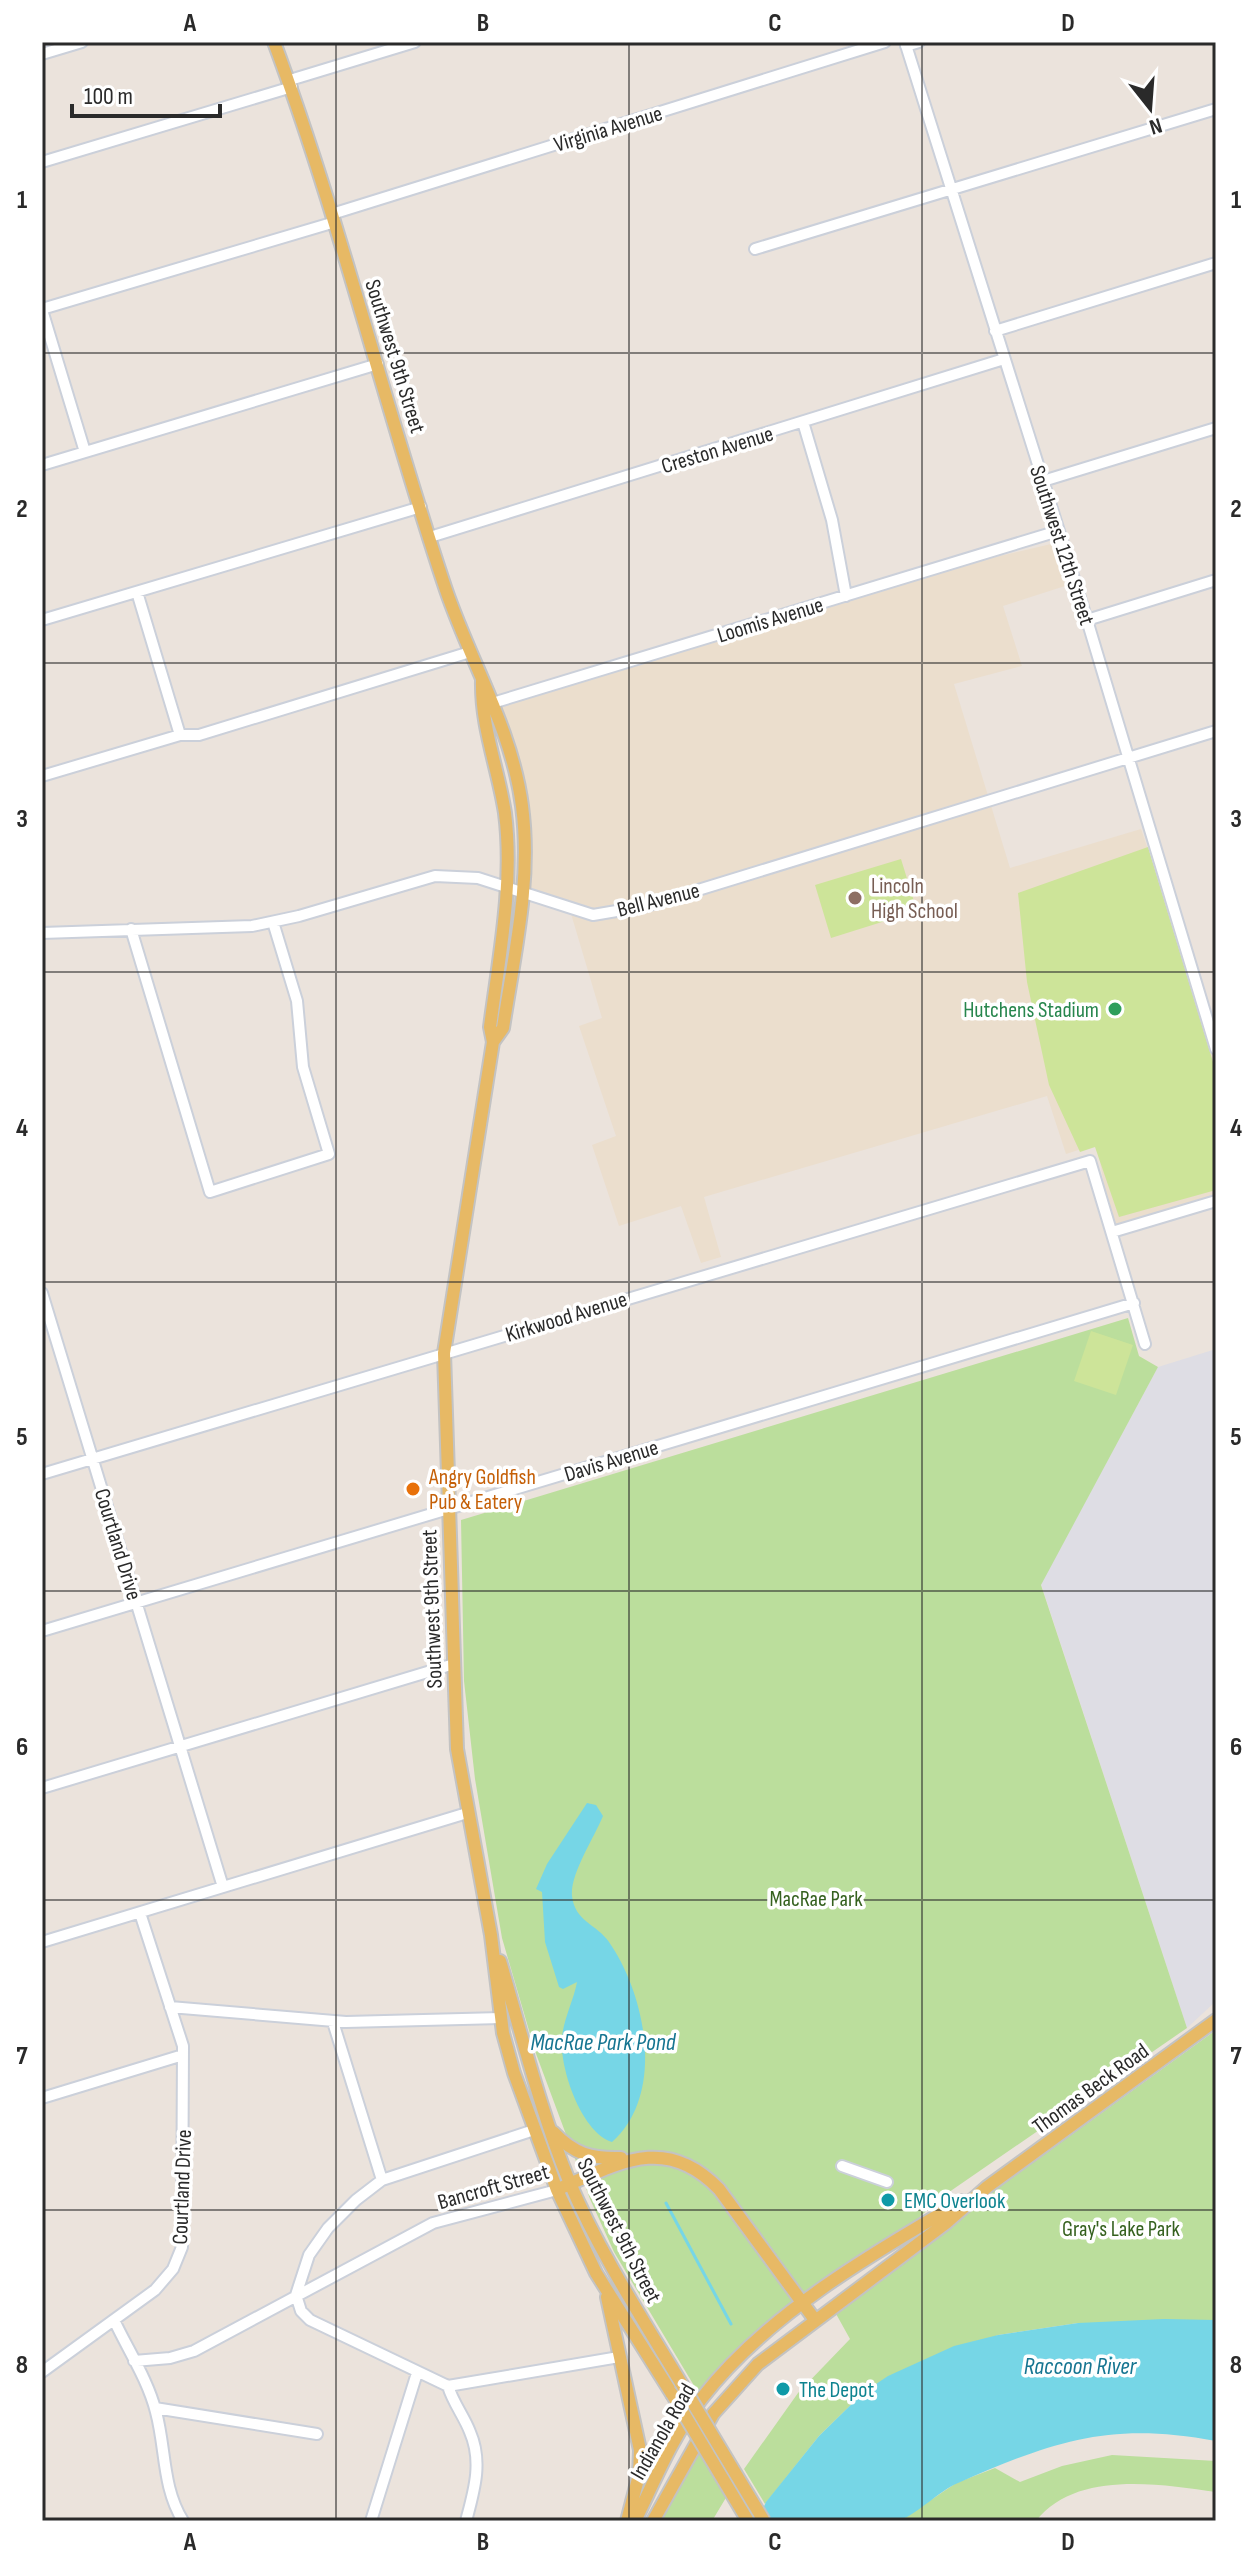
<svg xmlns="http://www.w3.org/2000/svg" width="1258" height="2563" font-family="'Sofia Sans Condensed',sans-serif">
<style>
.industrial{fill:#dedde4}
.education{fill:#ebdecd}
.green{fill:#bbde9c}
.pitch{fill:#cde499}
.water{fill:#76d6e6}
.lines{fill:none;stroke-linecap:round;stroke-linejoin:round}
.stream{stroke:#76d6e6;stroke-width:3}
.minor-casing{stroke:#cbd0da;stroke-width:14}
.major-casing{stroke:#c3c3c3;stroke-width:16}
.minor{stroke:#fff;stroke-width:10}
.major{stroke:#e7b965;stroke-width:12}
.major-bridge-casing{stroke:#c3c3c3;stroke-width:16;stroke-linecap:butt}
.major-bridge{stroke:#e7b965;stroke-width:12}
.grid{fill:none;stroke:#2a2a2a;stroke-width:2;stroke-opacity:0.55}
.education-dot{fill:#8d6e63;stroke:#fff;stroke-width:3}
.leisure-dot{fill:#2e9e5b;stroke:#fff;stroke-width:3}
.food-dot{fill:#e8710a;stroke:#fff;stroke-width:3}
.culture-dot{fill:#0f9aa8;stroke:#fff;stroke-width:3}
.labels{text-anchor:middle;stroke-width:7;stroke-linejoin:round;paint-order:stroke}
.street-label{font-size:22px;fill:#2a2a2a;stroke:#fff}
.education-label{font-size:22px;fill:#785e54;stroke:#fff;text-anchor:start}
.leisure-label{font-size:22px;fill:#27864d;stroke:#fff;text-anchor:end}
.food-label{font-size:22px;fill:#c56008;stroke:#fff;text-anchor:start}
.park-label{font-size:22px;fill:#35611f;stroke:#fff}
.culture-label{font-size:22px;fill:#0d838f;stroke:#fff;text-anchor:start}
.water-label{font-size:24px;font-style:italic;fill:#167591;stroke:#fff}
.neatline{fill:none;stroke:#2a2a2a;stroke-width:3}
.grid-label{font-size:26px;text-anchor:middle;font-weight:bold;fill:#2a2a2a}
</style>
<rect width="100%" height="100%" fill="#ebe3dc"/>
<path class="industrial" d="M1216 1349V2001L1187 2028 1041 1584 1158 1367Z"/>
<path class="education" d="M1051 544 1065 586 1003 606 1022 666 954 684 1010 868 1141 829 1216 1049V1201L1112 1232 1097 1144 1066 1154 1047 1096 704 1197 721 1257 701 1263 681 1206 619 1226 592 1145 616 1136 579 1026 602 1018 569 907 524 891 522 806 494 703 899 580Z"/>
<path class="green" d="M1128 1318 1139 1356 1158 1367 1041 1585 1187 2028 939 2199 909 2227 869 2252 699 2394 614 2252 590 2199 535 2051 502 1938 475 1779 464 1681 461 1520Z
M1216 2030V2324L1078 2323 998 2335 861 2395 819 2436 765 2504 744 2469 798 2393 850 2339 835 2312 921 2251 980 2201Z
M700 2451 727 2496 712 2521H661Z
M1112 2455 1216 2461V2492C1159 2484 1076 2470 1036 2521H900L956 2483 995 2468 1020 2482 1062 2466Z"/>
<path class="pitch" d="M1148 847 1216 1072V1190L1119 1217 1095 1147 1080 1152 1049 1085 1027 982 1018 893Z
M901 859 917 911 831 938 815 885Z
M1091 1331 1133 1345 1116 1395 1074 1381Z"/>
<path class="water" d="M587 1803 596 1805 603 1816C594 1838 570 1874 572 1896 575 1922 597 1924 609 1942 646 1995 666 2094 612 2142 581 2132 559 2067 562 2037 564 2018 574 1999 577 1982L563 1989 559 1987 545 1942 542 1892 536 1889 547 1864Z
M1164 2319 1216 2320V2441C1110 2421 1054 2441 958 2483 940 2490 913 2518 897 2521 858 2527 797 2521 757 2521L766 2502 819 2436 864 2392 888 2376 954 2346 998 2335 1078 2323Z"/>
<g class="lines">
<path class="stream" d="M666 2203 731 2324"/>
<g class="minor-casing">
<path id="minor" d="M905 42 1087 620 1216 1049
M906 46 919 42
M42 54 82 42
M290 80 415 42
M42 162 292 87
M332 214 885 42
M755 249 1216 109
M42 309 335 222
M42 310 85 452
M995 331 1216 263
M803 422 832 520 846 596
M42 465 378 364
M1043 481 1216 428
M430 537 1004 359
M137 592 180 735
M42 620 421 507
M1087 620 1216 580
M486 705 1058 531
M42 776 180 735H199L470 652
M131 929 210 1192 329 1154 303 1067 297 1001 273 922
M42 933 252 926 299 916 435 876 478 878 593 915 646 906 1216 731
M1112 1232 1216 1201
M42 1293 223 1887
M42 1474 1090 1161 1145 1344
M42 1631 1134 1303
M42 1788 454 1664
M42 1942 467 1813
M170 2007 346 2022 501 2018
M333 2022 382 2180
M42 2098 183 2055
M534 2130 382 2180 356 2200 328 2228 309 2255 296 2295 301 2311 310 2320 448 2386 619 2357
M842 2166 887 2182
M114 2320C128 2350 148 2380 156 2412 166 2449 162 2487 183 2521
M134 2361 170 2358 194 2351 433 2223 557 2190
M42 2372 155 2290 173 2269 182 2247 183 2046 140 1913
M448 2386C453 2403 464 2416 470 2432 483 2462 474 2491 466 2521
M155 2408 317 2434
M371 2521 417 2373"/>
</g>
<g class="major-casing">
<path id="major" d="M274 42C341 222 385 409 446 590 471 663 512 729 522 806 532 881 514 955 503 1028L493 1042
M482 681C481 727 498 768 505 813 514 884 499 957 490 1027L493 1042 444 1353 457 1749 491 1935 503 2033 514 2073 557 2190 596 2273 672 2394
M500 1961C522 2035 540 2110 569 2181 599 2252 642 2318 681 2383
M553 2132C574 2154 591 2159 621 2158
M563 2187C620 2162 667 2135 719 2189L815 2320
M607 2297 640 2450 639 2475 627 2521
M635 2521C655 2480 673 2435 702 2398 766 2315 874 2252 963 2201
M653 2521 713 2414 758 2364 946 2223 987 2187 1216 2020"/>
</g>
<use href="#minor" class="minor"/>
<use href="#major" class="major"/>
<g class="major-bridge-casing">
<path id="major-bridge" d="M681 2383 764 2521
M672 2394 748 2521"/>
</g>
<use href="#major-bridge" class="major-bridge"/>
</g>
<path class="grid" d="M336 42V2521M629 42V2521M922 42V2521M42 353H1216M42 663H1216M42 972H1216M42 1282H1216M42 1591H1216M42 1900H1216M42 2210H1216"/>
<circle class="education-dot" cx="855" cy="898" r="8"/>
<circle class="leisure-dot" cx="1115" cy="1009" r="8"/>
<circle class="food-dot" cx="413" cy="1489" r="8"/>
<g class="culture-dot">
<circle cx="888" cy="2200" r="8"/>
<circle cx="783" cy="2389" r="8"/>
</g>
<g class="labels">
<g class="street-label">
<text transform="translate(608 128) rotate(-17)" y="8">Virginia Avenue</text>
<text transform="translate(396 356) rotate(73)" y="8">Southwest 9th Street</text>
<text transform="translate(717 449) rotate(-17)" y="8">Creston Avenue</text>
<text transform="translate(1063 545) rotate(72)" y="8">Southwest 12th Street</text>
<text transform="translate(770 619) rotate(-17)" y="8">Loomis Avenue</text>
<text transform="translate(658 899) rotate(-14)" y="8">Bell Avenue</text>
<text transform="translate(566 1316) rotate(-17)" y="8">Kirkwood Avenue</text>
<text transform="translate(611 1460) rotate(-17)" y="8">Davis Avenue</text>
<text transform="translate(119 1544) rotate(73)" y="8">Courtland Drive</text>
<text transform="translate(431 1609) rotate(-92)" y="8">Southwest 9th Street</text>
<text transform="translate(1090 2088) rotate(-36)" y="8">Thomas Beck Road</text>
<text transform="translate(493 2186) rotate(-16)" y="8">Bancroft Street</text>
<text transform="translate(181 2187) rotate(-88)" y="8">Courtland Drive</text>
<text transform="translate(620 2230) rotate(63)" y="8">Southwest 9th Street</text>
<text transform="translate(662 2431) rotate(-60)" y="8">Indianola Road</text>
</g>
<g class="education-label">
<text x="871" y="893">Lincoln<tspan x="871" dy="25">High School</tspan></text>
</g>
<g class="leisure-label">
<text x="1099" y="1017">Hutchens Stadium</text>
</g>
<g class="food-label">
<text x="429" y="1484">Angry Goldfish<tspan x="429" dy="25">Pub &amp; Eatery</tspan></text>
</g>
<g class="park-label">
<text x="816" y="1906">MacRae Park</text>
<text x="1121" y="2236">Gray's Lake Park</text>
</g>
<g class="culture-label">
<text x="904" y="2208">EMC Overlook</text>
<text x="799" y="2397">The Depot</text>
</g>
<g class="water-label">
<text x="603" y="2050">MacRae Park Pond</text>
<text x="1080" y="2374">Raccoon River</text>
</g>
</g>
<rect width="1258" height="2563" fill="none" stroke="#ffffff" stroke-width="88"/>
<g transform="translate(1150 108) rotate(163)" stroke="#ffffff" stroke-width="6" paint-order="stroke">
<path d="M0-6L14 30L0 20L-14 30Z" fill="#2a2a2a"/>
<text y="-12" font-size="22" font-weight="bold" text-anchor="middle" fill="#2a2a2a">N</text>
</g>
<path d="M72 104v12h148v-12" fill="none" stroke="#2a2a2a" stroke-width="4"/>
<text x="84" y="104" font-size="24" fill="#2a2a2a" stroke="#ffffff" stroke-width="6" paint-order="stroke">100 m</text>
<rect x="44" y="44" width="1170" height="2475" class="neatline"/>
<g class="grid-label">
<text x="190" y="31">A</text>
<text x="483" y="31">B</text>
<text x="775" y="31">C</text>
<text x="1068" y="31">D</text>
<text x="22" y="208">1</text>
<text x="1236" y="208">1</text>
<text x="22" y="517">2</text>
<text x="1236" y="517">2</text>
<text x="22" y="827">3</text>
<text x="1236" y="827">3</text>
<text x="22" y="1136">4</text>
<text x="1236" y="1136">4</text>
<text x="22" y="1445">5</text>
<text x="1236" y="1445">5</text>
<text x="22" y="1755">6</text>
<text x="1236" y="1755">6</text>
<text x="22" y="2064">7</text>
<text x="1236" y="2064">7</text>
<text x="22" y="2373">8</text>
<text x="1236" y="2373">8</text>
<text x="190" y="2550">A</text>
<text x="483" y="2550">B</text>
<text x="775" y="2550">C</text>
<text x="1068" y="2550">D</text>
</g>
</svg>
